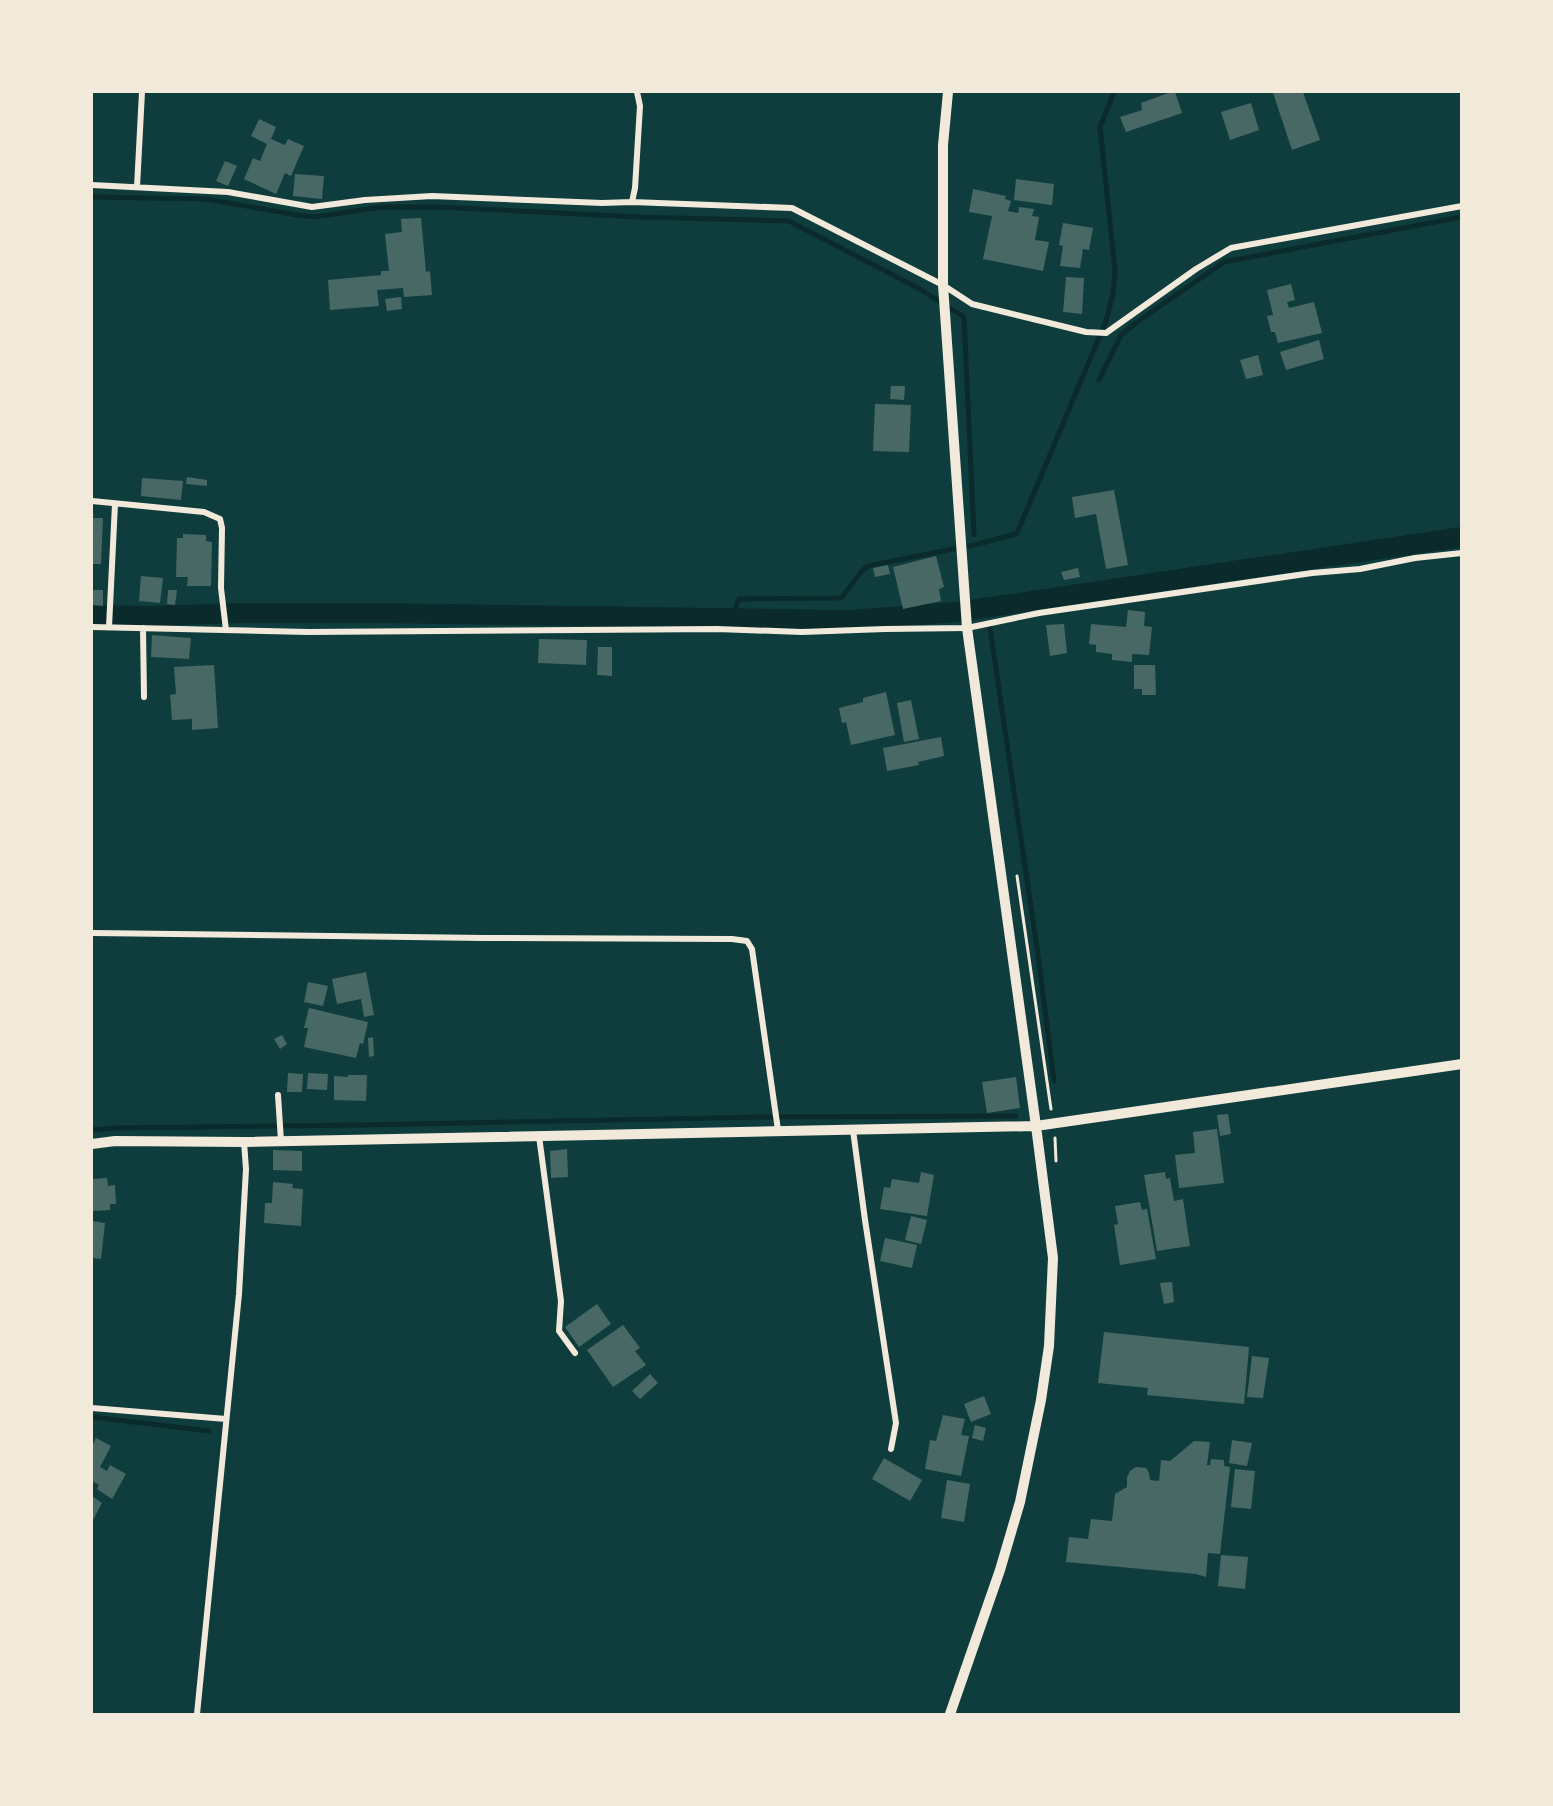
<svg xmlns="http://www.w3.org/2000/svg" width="1553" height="1806" font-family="'Exo 2',sans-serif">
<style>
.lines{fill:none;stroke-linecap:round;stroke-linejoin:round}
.stream{stroke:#0a2a2b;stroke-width:5}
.canal{stroke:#0a2a2b;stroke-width:20}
.building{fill:#486865}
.path{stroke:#f1e9da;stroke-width:3}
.minor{stroke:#f1e9da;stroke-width:6}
.tertiary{stroke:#f1e9da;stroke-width:10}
</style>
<rect width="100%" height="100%" fill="#0f3d3e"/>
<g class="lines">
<path class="stream" d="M92 197 206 199 297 215 315 217 382 207H438L638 217 789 221 920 289 964 317 974 535
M1099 380 1121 335 1137 322 1224 262 1462 217
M732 617 739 599 838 598 842 597 861 572 868 566 978 544 1016 534 1018 531 1106 321 1113 294 1115 271 1100 127 1114 92
M990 628 1038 955 1054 1081
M92 1130 114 1128 363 1125 764 1117 1016 1116
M92 1417 209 1431"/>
<path class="canal" d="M92 615 148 616 241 613H382L848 620 957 612 1462 537"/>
</g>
<path class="building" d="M1171 92H1175L1182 113 1126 132 1120 117 1142 110 1141 103Z
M1278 92H1303L1320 140 1292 150 1273 93Z
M1251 103 1259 130 1230 140 1221 112Z
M259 119 276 127 271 139 285 145 288 139 304 146 291 176 285 173 276 194 244 179 253 158 260 161 267 144 251 136Z
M225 161 237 166 228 186 216 181Z
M295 174 324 176 322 199 293 196Z
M1016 179 1054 184 1052 205 1014 200Z
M973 189 1006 196 1005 199 1011 201 1008 211 1018 213 1019 207 1034 209 1032 216 1039 217 1035 240 1049 242 1043 271 983 259 992 216 969 212Z
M421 218 426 272 430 271 432 295 404 297 403 288 377 290 379 306 330 310 328 280 381 275V271H389L385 234 402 232 401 219Z
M1063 223 1093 228 1089 250 1083 249 1080 268 1060 266 1063 246 1059 245Z
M1066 277 1084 278 1082 314 1063 312Z
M1291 284 1295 300 1287 302 1289 308 1314 302 1322 333 1278 343 1275 332H1271L1267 316 1273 315 1267 290Z
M401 297 402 309 387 311 385 299Z
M1319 340 1324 359 1286 370 1280 352Z
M1258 355 1263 375 1246 379 1240 360Z
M891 386H905L904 400 890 399Z
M875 404 911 405 909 452 873 451Z
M187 477 207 480V486L186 484Z
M142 478 183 481 181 500 141 496Z
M1114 490 1128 565 1106 569 1096 514 1075 518 1072 497Z
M92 514H94L93 518H103L101 564H92Z
M183 534 206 535V541L212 542 211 586H187L188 577H176L177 538H183Z
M936 556 944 587 939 589 941 601 903 609 893 567Z
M888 565 890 574 875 577 873 568Z
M1078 568 1080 577 1064 580 1061 572Z
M141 576 163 578 160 603 139 601Z
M92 590H103V606L92 605Z
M168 590H177L175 605 167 604Z
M1128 610 1145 612 1144 626 1152 627 1149 655 1132 654V662L1112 660V654L1096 652V645L1089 644 1091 624 1126 627Z
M1064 624 1067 653 1050 656 1046 625Z
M152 635 191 638 189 659 151 657Z
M539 639 587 640 586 665 538 663Z
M598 647H612V676L597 675Z
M214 665 218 728 192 730V719L172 720 170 695 176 694 174 667Z
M1134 665H1155L1156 695H1142V689H1134Z
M886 692 895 735 851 745 846 722 842 723 839 708 863 702V698Z
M911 700 919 739 904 742 897 703Z
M941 737 944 756 918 762 919 765 887 771 883 748Z
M366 972 374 1015 364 1017 361 999 337 1004 332 979Z
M308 982 328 986 323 1006 304 1002Z
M309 1008 368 1022 363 1044 360 1043 356 1058 304 1047 308 1028H304Z
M282 1035 287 1044 280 1049 274 1039Z
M373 1037 374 1056 369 1057 368 1038Z
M288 1073 303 1074 302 1092H287Z
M308 1073 328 1074 327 1090 307 1089Z
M348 1075H367L366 1101 334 1100V1076L348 1077Z
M1016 1077 1020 1108 987 1113 982 1082Z
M1228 1114 1231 1134 1220 1136 1217 1115Z
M1217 1129 1224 1183 1179 1188 1175 1155 1195 1153 1193 1132Z
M567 1149 568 1177 551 1178 550 1151Z
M273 1150 302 1151V1171L273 1170Z
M921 1172 934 1175 927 1216 880 1209 884 1187 890 1188 892 1179 919 1183Z
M1165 1172 1166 1179 1170 1178 1174 1201 1183 1199 1190 1246 1157 1251 1144 1175Z
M107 1178 108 1186 115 1185 116 1204H110V1210L92 1211V1179Z
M273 1182 293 1184 292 1188 303 1189 301 1226 264 1223 265 1203H272Z
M1140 1202 1142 1210 1147 1209 1156 1259 1120 1265 1114 1225 1118 1224 1115 1206Z
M911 1216 927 1220 921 1244 905 1240Z
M92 1221 105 1223 101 1259 92 1258Z
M885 1238 917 1245 912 1268 880 1261Z
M1172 1282 1174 1302 1164 1304 1160 1283Z
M597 1304 611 1324 579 1347 565 1327Z
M623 1325 640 1348 635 1351 646 1365 613 1387 587 1350Z
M1104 1332 1249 1347 1244 1404 1147 1395 1148 1388 1098 1383Z
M1252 1356 1269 1358 1263 1398 1247 1397Z
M650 1374 658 1383 640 1399 632 1391Z
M984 1396 991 1414 971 1422 964 1404Z
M943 1415 965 1419 961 1435 969 1436 961 1476 925 1469 930 1440 936 1441Z
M975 1425 986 1428 983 1441 972 1438Z
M96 1438 111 1446 100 1467 107 1471 110 1465 126 1474 112 1499 97 1489 99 1485 92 1481V1443L93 1444Z
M1232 1440 1252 1443 1247 1466 1229 1463Z
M1194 1441 1210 1442 1207 1465H1210L1211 1459 1224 1460V1466L1230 1467 1220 1554 1208 1553 1206 1577 1196 1574 1066 1562 1069 1537 1088 1539 1091 1519 1112 1521 1115 1494 1127 1487V1477L1130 1471 1136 1467 1146 1468 1149 1473 1150 1480 1159 1481 1161 1460 1170 1461Z
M884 1458 922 1480 910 1501 872 1479Z
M1235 1469 1255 1471 1251 1509 1231 1507Z
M947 1480 970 1484 964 1522 941 1518Z
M92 1496 102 1503 92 1522Z
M1221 1555 1248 1557 1245 1589 1218 1586Z"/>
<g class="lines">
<path class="path" d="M1017 876 1051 1109
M1055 1138 1056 1161"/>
<path class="minor" d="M92 185 228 192 312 207 365 200 432 196 602 203 632 202 792 208 943 285 972 304 1086 332 1106 333 1196 269 1231 248 1462 206
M137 187 142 92
M632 202 635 188 640 106 637 92
M92 501 204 512 220 519 222 528 221 588 226 630
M92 627 308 632 717 629 802 632 885 629 967 628 1039 613 1312 573 1360 569 1415 558 1462 553
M109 627 115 504
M143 628 144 697
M92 933 485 938 732 939 747 941 752 949 778 1130
M278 1095 281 1141
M853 1130 865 1220 896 1423 891 1449
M539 1136 561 1301 559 1331 575 1353
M92 1408 226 1419
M197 1714 239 1294 246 1169 244 1142"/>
<path class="tertiary" d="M948 92 943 145V285L967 628 1036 1126 1053 1258 1049 1346 1041 1400 1020 1502 1000 1570 950 1714
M92 1144 115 1141 244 1142 1036 1126 1462 1064"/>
</g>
<rect width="1553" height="1806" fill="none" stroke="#f1e9da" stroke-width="186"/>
</svg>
